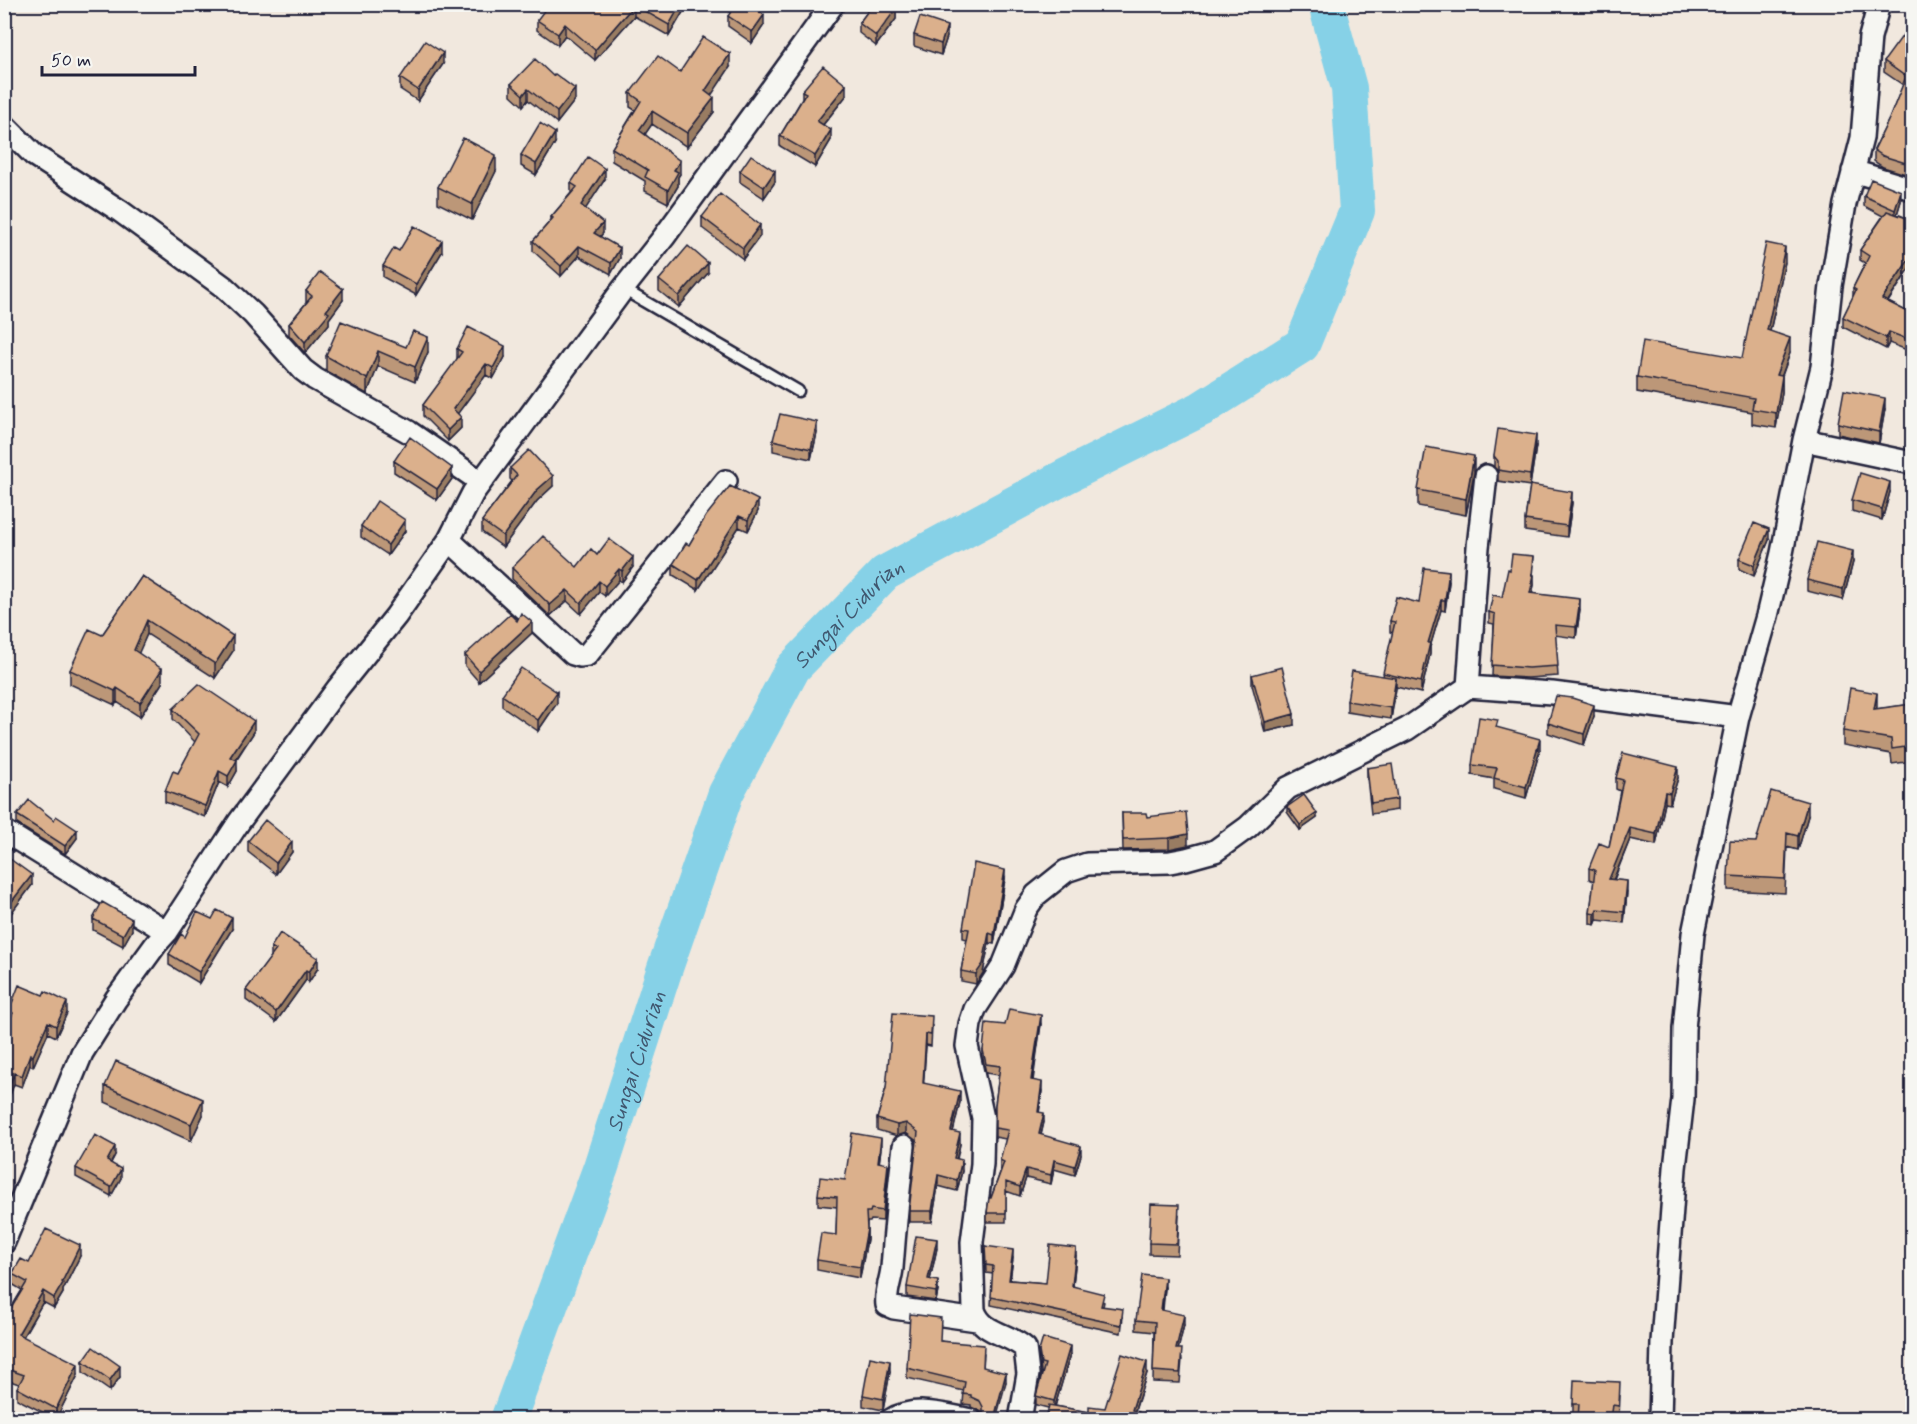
<svg xmlns="http://www.w3.org/2000/svg" width="1917" height="1424" font-family="Mynerve,sans-serif">
<style>
.lines{fill:none;stroke-linecap:round;stroke-linejoin:round}
.river{stroke:#86d1e7;stroke-width:36}
.service-casing{stroke:#22223b;stroke-width:15}
.minor-casing{stroke:#22223b;stroke-width:26}
.service{stroke:#f6f6f2;stroke-width:10}
.minor{stroke:#f6f6f2;stroke-width:21}
.wall{fill:#bc9778;stroke:#22223b;stroke-width:1.5}
.shaded-wall{fill:#997b62;stroke:#22223b;stroke-width:1.5}
.building{fill:#dbb08c;stroke:#22223b;stroke-width:1.5}
.labels{text-anchor:middle;stroke-width:5;stroke-linejoin:round;paint-order:stroke}
.water-label{font-size:22px;font-style:italic;fill:#40576f;stroke:#f6f6f2}
</style>
<rect width="100%" height="100%" fill="#f1e8de"/>
<filter id="ink" filterUnits="userSpaceOnUse"><feTurbulence type="fractalNoise" baseFrequency=".0167" numOctaves="2"/><feDisplacementMap in="SourceGraphic" scale="12" xChannelSelector="R" yChannelSelector="G"/><feConvolveMatrix kernelMatrix="1 2 1 2 8 2 1 2 1" color-interpolation-filters="sRGB"/></filter>
<g filter="url(#ink)">
<g class="lines">
<path class="river" id="s1" d="M508 1420 601 1167 665 968 726 793 793 668 885 573 1066 476 1201 409 1302 345 1357 211 1349 88 1326 4"/>
<g class="service-casing">
<path id="service" d="M623 289 798 391"/>
</g>
<g class="minor-casing">
<path id="minor" d="M4 125 34 155 120 211 224 287 253 314 303 370 315 379 409 432 481 482
M1853 171 1912 189
M1804 440 1912 463
M449 540 573 654 580 656 587 655 726 481
M1468 687 1478 547 1486 476
M4 831 167 932
M904 1146C899 1187 895 1227 892 1268 891 1280 885 1292 887 1305L894 1308 977 1320
M4 1242 82 1053 116 999 156 944 167 932 239 822 338 688 396 616 449 540 473 493 623 289 664 237 833 4
M891 1420C915 1405 945 1415 971 1420
M1020 1420 1028 1374 1025 1348C1008 1333 982 1334 974 1310L972 1242 982 1164 983 1118 967 1046 970 1024 975 1009 1003 966 1026 909 1036 895 1066 871 1087 864 1170 862 1186 859 1215 851 1248 827 1288 788 1407 729 1468 687 1552 693 1738 717
M1660 1420 1662 1342 1675 1168 1683 1099 1684 1029 1693 934 1738 717 1767 616 1782 553 1804 440 1822 367 1831 286 1845 204 1862 138 1870 37 1879 4"/>
</g>
<use href="#service" class="service"/>
<use href="#minor" class="minor"/>
</g>
<path class="wall" d="M593 4H686V7L669 36 634 16 595 60 565 35 558 45 537 30V20L592 7Z
M873 4H900L896 9V19L876 46 859 33V23Z
M961 4H972L971 8Z
M728 16 764 25 752 43 728 26Z
M1912 34V75L1909 74 1912 76V163L1909 175 1883 167 1874 161V150L1889 119 1903 85 1884 72V61L1911 41Z
M914 35 947 37 941 55 914 46Z
M443 64 418 101 400 89V78Z
M730 67 710 96 714 112 687 147 652 124 645 134 680 174 678 177V186L668 203 645 191V181L612 161V148L635 110 630 107V93L680 72Z
M511 84 575 100 557 123 528 100 523 106 511 95Z
M802 91 846 96 823 125 831 140 815 167 780 146V136L802 99Z
M555 143 536 175 521 166V155Z
M496 171 472 220 438 203V187Z
M740 171 775 182 764 198 740 182Z
M605 179 585 209 603 233 600 237 620 258 611 274 579 256 561 276 533 251V241L551 220V217L571 193V183Z
M1864 196 1901 201 1897 214 1912 220V265L1888 302 1912 314V352L1889 343 1886 349 1843 327V317L1853 297V288L1865 263 1860 260V250L1883 216 1864 206Z
M702 217 760 236 743 259 702 228Z
M399 251 442 252 416 295 383 277V266Z
M1785 262 1770 331 1790 353 1782 376V392L1776 428 1752 424V412L1637 392V377L1742 358Z
M708 273 679 307 659 291V280Z
M306 291 343 300 329 319V324L305 353 289 335V324L306 303Z
M406 347 428 352 415 382 378 366 367 394 326 371V356Z
M457 349 505 357 493 379 486 375 457 414 461 428 448 441 423 416V405L457 360Z
M1885 409 1879 443 1838 434V423Z
M817 433 811 459 773 451V440Z
M1536 446 1530 485 1572 503 1567 537 1525 531V520L1530 486 1498 481V471L1494 467V456Z
M394 461 452 479 437 500 394 472Z
M510 468 553 486 537 501 503 547 482 532V521L512 481 510 479Z
M1474 473 1466 515 1418 506V490Z
M1890 492 1882 520 1852 511V500Z
M758 511 748 531 739 527 698 590 673 575V564L689 545 706 516Z
M361 526 405 531 388 555 361 537Z
M1769 540 1754 576 1739 569V559Z
M597 555 633 567 622 582 619 580 605 596 599 592 581 614 567 601 550 616 512 579V568L577 567Z
M1853 562 1843 600 1807 591V580Z
M1534 566 1533 575 1534 585 1532 594 1580 610 1576 638 1555 635 1558 676 1528 678 1492 676 1494 624 1489 623V612L1502 597Z
M142 576 233 651 215 678 147 634 138 653 162 683 140 717 117 702 115 705 70 684V670L102 635Z
M1449 582 1445 611 1441 610 1430 647V654L1421 693 1396 687 1391 719 1347 712V701L1383 676 1393 633 1390 632V621L1419 603Z
M517 621 532 633 479 682 465 666V655Z
M1252 675 1294 725 1265 732 1252 685Z
M502 695 557 703 538 731 502 706Z
M1912 704V761L1892 764 1891 754 1843 745V731L1877 709Z
M173 709 254 732 236 760 237 771 228 787 219 782 205 817 165 802V791L178 773 195 742 173 719Z
M1594 716 1584 745 1548 733V723Z
M1498 728 1540 750 1526 798 1494 789V779L1472 775V765Z
M1367 768 1397 799V810L1371 814 1367 778Z
M1616 778H1678L1670 804 1665 803 1656 845 1630 839 1614 880 1627 892 1624 923 1597 920 1595 925 1590 924V913L1594 881 1589 879V868L1609 847 1620 791 1616 789Z
M1287 807 1317 818 1300 830 1287 812Z
M1122 813 1188 845 1169 849 1123 850Z
M17 815 54 820 77 838 65 854 17 824Z
M1808 816 1798 850 1787 847 1785 893 1728 890V876L1756 842Z
M248 841 292 852 276 874 248 852Z
M4 860 32 885 9 916 4 912Z
M1005 879 994 944 989 943 983 973 976 984 961 981V971L967 939 963 938V928Z
M93 919 132 930 123 946 93 930Z
M232 929 199 983 169 965V954L185 937Z
M271 947 318 968 309 982 306 980 276 1022 246 1000V990L271 957Z
M9 1011 67 1013 56 1037 48 1033 33 1067 30 1065 22 1087 14 1084 4 1111V1032L9 1022Z
M1041 1024 1033 1081 1042 1091 1039 1112 1044 1122 1041 1135 1081 1155 1075 1175 1054 1169 1051 1184 1026 1178 1020 1196 1006 1191V1222H987V1213L991 1198 1001 1170 1000 1169V1160L1006 1139 995 1137V1105L999 1075 986 1073 983 1059V1050L1005 1025Z
M932 1027 931 1046 926 1045 923 1083 960 1102 953 1131 960 1144 957 1159 962 1171 957 1191 938 1186 932 1222H909V1211L917 1141 906 1133 897 1136 877 1130V1119L886 1088Z
M105 1086 203 1115 191 1141 105 1102Z
M881 1148 879 1163 888 1174 883 1221 871 1220 870 1222H867V1239L860 1278 817 1270V1260L836 1235 837 1207 818 1205V1195L845 1180Z
M115 1155 111 1163 121 1178 111 1196 76 1177V1168Z
M1179 1216 1177 1255 1149 1254V1243Z
M985 1246 1013 1258 1010 1280 1046 1283 1076 1256 1073 1286 1104 1302 1103 1306 1123 1317 1121 1333 991 1305 993 1274 986 1273Z
M937 1248 930 1280 938 1291 936 1301 907 1297V1287Z
M80 1256 63 1290V1293L54 1308 43 1302 23 1337 78 1375 56 1419 17 1399V1388L19 1384 4 1379V1320L22 1290 12 1284V1274L29 1263Z
M1165 1288 1163 1310 1184 1325 1178 1349 1182 1359 1180 1383 1153 1382 1154 1332 1136 1330V1320Z
M941 1341 984 1354 983 1368 1006 1382 982 1415 980 1411 971 1407V1405L963 1404 964 1391 907 1378V1368Z
M1039 1351 1070 1355 1055 1406 1089 1412 1105 1408 1147 1373 1135 1411 1139 1419 1048 1408 1036 1405V1396L1042 1373 1041 1372Z
M83 1361 120 1377 110 1391 83 1372Z
M890 1372 883 1410 863 1406V1395Z
M1620 1396 1619 1419H1578V1418H1573V1404Z"/>
<path class="shaded-wall" d="M681 4H686V7L669 36V25Z
M892 4H900L896 9V19L876 46V36Z
M634 5V16L595 60V50Z
M764 15V25L752 43V32Z
M565 24V35L558 45V34Z
M947 26V37L941 55V44Z
M443 53V64L418 101V90Z
M730 54V67L705 105V91Z
M846 85V96L817 132V121Z
M528 89V100L523 106V95Z
M575 89V100L557 123V112Z
M714 98V112L687 147V133Z
M652 111V124L639 143V130Z
M831 130V140L815 167V156Z
M555 133V143L536 175V164Z
M1912 153V163L1909 175V164Z
M496 155V171L472 220V204Z
M680 161V174L678 177V186L668 203V190L674 170Z
M605 169V179L581 216V205Z
M775 171V182L764 198V187Z
M1901 191V201L1895 221V210Z
M603 223V233L594 244V233Z
M760 225V236L743 259V248Z
M442 241V252L416 295V284Z
M579 246V256L561 276V266Z
M1785 247V262L1767 345V330Z
M620 248V258L611 274V263Z
M1912 255V265L1882 310V299Z
M708 263V273L679 307V296Z
M343 289V300L329 319V324L305 353V342L326 311Z
M1889 332V343L1886 349V338Z
M428 337V352L415 382V367Z
M1790 338V353L1776 391V375Z
M505 346V357L493 379V368Z
M378 351V366L367 394V379Z
M486 364V375L453 420V409Z
M1782 376V392L1776 428V413Z
M1885 398V409L1879 443V432Z
M461 417V428L448 441V430Z
M817 422V433L811 459V449Z
M1536 435V446L1530 486V475Z
M1474 456V473L1466 515V499Z
M452 468V479L437 500V489Z
M553 476V486L537 501 503 547V536L537 490Z
M1890 482V492L1882 520V509Z
M1572 492V503L1567 537V526Z
M758 500V511L748 531V520Z
M739 516V527L698 590V580Z
M405 520V531L388 555V545Z
M1769 529V540L1754 576V565Z
M1853 551V562L1843 600V589Z
M1534 556 1532 581 1534 575V585L1530 604V593Z
M633 557V567L622 582V571Z
M619 569V580L605 596V586Z
M1449 571V582L1445 611V600Z
M599 581V592L581 614V603Z
M567 590V601L550 616V605Z
M1580 599V610L1576 638V627Z
M1441 600V610L1430 647V654L1421 693V682L1428 643Z
M147 620V634L134 664V650Z
M532 622V633L479 682V671Z
M233 636V651L215 678V664Z
M162 669V683L140 717V703Z
M1396 678V689L1391 719V708Z
M117 688V702L115 705V691Z
M557 692V703L538 731V720Z
M1877 693V707L1874 724V709Z
M1594 705V716L1584 745V734Z
M1294 714V725L1265 732V722Z
M254 721V732L230 768V757Z
M1540 739V750L1526 798V787Z
M237 760V771L228 787V776Z
M1678 767V778L1670 804V793Z
M219 771V782L205 817V806Z
M1665 792V803L1656 845V834Z
M1808 802V816L1798 850V836Z
M1317 813V818L1300 830V825Z
M1630 828V839L1609 890V879Z
M77 830V838L65 854V846Z
M1188 834V845L1169 849V838Z
M292 842V852L276 874V863Z
M1005 870V879L994 944V935Z
M32 875V885L9 916V905Z
M1627 881V892L1624 923V912Z
M1597 909V920L1595 925V914Z
M232 918V929L199 983V972Z
M132 919V930L123 946V935Z
M989 933V943L983 973 976 984V974Z
M318 958V968L309 982V972Z
M306 970V980L276 1022V1012Z
M67 1002V1013L56 1037V1026Z
M1041 1015V1024L1031 1089V1080Z
M48 1022V1033L33 1067V1056Z
M926 1034V1045L923 1094V1083Z
M30 1054V1065L22 1087V1076Z
M14 1073V1084L4 1111V1099Z
M1042 1082V1091L1038 1121V1112Z
M960 1091V1102L951 1141V1131Z
M203 1099V1115L191 1141V1124Z
M1044 1113V1122L1039 1143V1134Z
M906 1123V1133L897 1136V1125Z
M11 1124V1136L4 1147V1136Z
M960 1133V1144L954 1169V1158Z
M881 1138V1148L878 1173V1162Z
M115 1146V1155L107 1170V1161Z
M1081 1146V1155L1075 1175V1166Z
M962 1160V1171L957 1191V1180Z
M1054 1160V1169L1051 1184V1175Z
M888 1164V1174L883 1221V1211Z
M121 1169V1178L111 1196V1187Z
M1026 1169V1178L1020 1196V1187Z
M938 1175V1186L932 1222V1211Z
M867 1229V1239L860 1278V1267Z
M937 1239V1248L928 1289V1279Z
M80 1245V1256L63 1290V1293L54 1308V1298Z
M1076 1248V1256L1072 1294V1286Z
M1013 1250V1258L1009 1288V1280Z
M1165 1278V1288L1161 1320V1310Z
M938 1281V1291L936 1301V1292Z
M43 1291V1302L18 1345V1334Z
M1184 1315V1325L1176 1359V1349Z
M1070 1346V1355L1054 1410V1401Z
M890 1361V1372L883 1410V1399Z
M1147 1362V1373L1132 1419V1410Z
M78 1364V1375L56 1419V1409Z
M120 1366V1377L110 1391V1380Z
M1006 1373V1382L996 1419H994Z"/>
<path class="building" d="M549 4H590L592 7 593 4H681L669 25 634 5 595 50 565 24 558 34 537 20Z
M736 4H750L764 15 752 32 728 16Z
M873 4H892L890 7 896 9 876 36 859 23Z
M920 17 947 26 941 44 914 35Z
M1912 34V65L1909 64 1905 76 1884 61 1903 35 1911 41Z
M703 37 730 54 705 91 714 98 687 133 652 111 639 130 680 161 674 170 678 172 668 190 645 177 648 170 612 148 641 101 630 93 658 56 680 72Z
M425 41 443 53 418 90 400 78Z
M535 59 553 76 555 74 575 89 557 112 528 89 523 95 511 84Z
M823 66 846 85 817 121 831 130 815 156 780 136 806 93 802 91Z
M1907 74 1912 76V153L1909 164 1883 156 1874 150 1889 119Z
M540 123 555 133 536 164 521 155Z
M463 138 496 155 472 204 438 187Z
M751 155 775 171 764 187 740 171Z
M588 157 605 169 581 205 603 223 594 233 620 248 611 263 579 246 561 266 533 241 553 218 551 217 577 187 571 183Z
M1871 179 1901 191 1895 210 1864 196Z
M720 194 760 225 743 248 702 217Z
M1887 211 1912 220V255L1882 299 1912 314V341L1889 332 1886 338 1843 317 1856 290 1853 288 1869 256 1860 250Z
M414 226 442 241 416 284 383 266 394 248 399 251Z
M1766 243 1785 247 1767 330 1790 338 1776 375 1782 376 1776 413 1752 409 1754 398 1637 377 1643 341 1742 358Z
M688 246 708 263 679 296 659 280Z
M320 272 343 289 326 311 329 313 305 342 289 324 312 296 306 291Z
M341 321 406 347 413 331 428 337 415 367 378 351 367 379 326 356Z
M468 327 505 346 493 368 486 364 453 409 461 417 448 430 423 405 462 352 457 349Z
M1844 390 1885 398 1879 432 1838 423Z
M780 414 817 422 811 449 773 440Z
M1498 429 1536 435 1530 475 1498 470V461L1494 456Z
M410 437 452 468 437 489 394 461Z
M1426 447 1474 456 1466 499 1418 490Z
M529 450 553 476 537 490 503 536 482 521 517 475 510 468Z
M1860 473 1890 482 1882 509 1852 500Z
M1530 485 1572 492 1567 526 1525 520Z
M730 486 758 500 748 520 739 516 698 580 673 564 686 543 689 545 706 516Z
M377 501 405 520 388 545 361 526Z
M1754 523 1769 529 1754 565 1739 559Z
M543 536 577 567 591 549 597 555 609 539 633 557 622 571 619 569 605 586 599 581 581 603 567 590 550 605 512 568Z
M1817 542 1853 551 1843 589 1807 580Z
M1512 554 1534 556 1532 575H1534L1530 593 1580 599 1576 627 1555 625 1558 666 1528 668 1492 665 1495 614 1489 612 1493 595 1502 597 1508 569 1510 570Z
M1424 568 1449 571 1445 600H1441L1428 643H1430L1421 682 1383 673 1395 622 1390 621 1396 597 1419 603Z
M142 576 233 636 215 664 147 620 134 650 162 669 140 703 117 688 115 691 70 670 89 629 102 635Z
M521 613 532 622 479 671 465 655 510 614 517 621Z
M1282 667 1294 714 1265 722 1252 675Z
M521 668 557 692 538 720 502 695Z
M1352 671 1396 678 1391 708 1347 701Z
M199 684 254 721 230 757 237 760 228 776 219 771 205 806 165 791 173 771 178 773 199 734 173 709Z
M1850 688 1877 693 1874 709 1912 704V746L1892 749 1891 739 1843 731Z
M1556 696 1572 698 1594 705 1584 734 1548 723Z
M1479 717 1498 720 1496 727 1540 739 1526 787 1494 778 1497 768 1472 765Z
M1623 753 1678 767 1670 793 1665 792 1656 834 1630 828 1609 879 1627 881 1624 912 1597 909 1595 914 1590 913 1595 870 1589 868 1599 843 1609 847 1623 780 1616 778Z
M1392 764 1397 799 1371 803 1367 768Z
M1771 791 1808 802 1798 836 1787 833 1785 879 1728 876 1730 841 1756 842Z
M1304 795 1317 813 1300 825 1287 807Z
M29 800 54 820 56 816 77 830 65 846 17 815Z
M1186 812 1188 834 1169 838 1123 840 1122 813H1146L1147 817Z
M265 820 292 842 276 863 248 841Z
M10 859 32 875 9 905 4 901V860L7 862Z
M974 863 1005 870 994 935 989 933 983 964 976 974 961 971 969 929 963 928Z
M102 902 132 919 123 935 93 919Z
M217 910 232 918 199 972 169 954 181 934 185 937 197 912 212 919Z
M280 933 318 958 309 972 306 970 276 1012 246 990 276 950 271 947Z
M19 985 43 995 45 991 67 1002 56 1026 48 1022 33 1056 30 1054 22 1076 14 1073 4 1099V1032L13 1013 9 1011Z
M1009 1009 1041 1015 1031 1080 1042 1082 1038 1112 1044 1113 1039 1134 1081 1146 1075 1166 1054 1160 1051 1175 1026 1169 1020 1187 1006 1182V1213H987L989 1198H991L1004 1162 1000 1160 1008 1130 995 1128V1105L1000 1066 986 1064 983 1050 986 1023 1005 1025Z
M893 1013 932 1016 931 1035 926 1034 923 1083 960 1091 951 1131 960 1133 954 1158 962 1160 957 1180 938 1175 932 1211H909L918 1132 906 1123 897 1125 877 1119 886 1088Z
M116 1061 203 1099 191 1124 105 1086Z
M4 1121 11 1124 4 1136Z
M852 1133 881 1138 878 1162 888 1164 883 1211 871 1209 870 1212H866L867 1229 860 1267 817 1260 821 1233 836 1235 837 1197 818 1195 820 1177 845 1180Z
M95 1135 115 1146 107 1161 121 1169 111 1187 76 1168Z
M1151 1204 1179 1205 1177 1244 1149 1243Z
M46 1229 80 1245 62 1282 63 1283 54 1298 43 1291 18 1334 78 1364 56 1409 17 1388 24 1375 4 1368V1320L27 1282 12 1274 21 1259 29 1263Z
M916 1236 937 1239 928 1279 938 1281 936 1292 907 1287Z
M1050 1245 1076 1248 1072 1286 1104 1294 1101 1306 1123 1309 1121 1325 991 1297 993 1266 986 1265 985 1246 1013 1250 1009 1280 1046 1283Z
M1142 1275 1165 1278 1161 1310 1184 1315 1176 1349H1182L1180 1373 1153 1371 1155 1322 1136 1320Z
M910 1314 941 1318 940 1341 984 1345 983 1367 1006 1373 994 1419H979L983 1414V1407L980 1401 971 1397V1395L963 1394 965 1382 907 1368Z
M1043 1338 1070 1346 1054 1401 1036 1396 1045 1364 1041 1363 1039 1351Z
M93 1347 120 1366 110 1380 83 1361Z
M1122 1354 1147 1362 1132 1410 1139 1412 1137 1419H1046L1049 1405 1089 1412V1406L1105 1408Z
M870 1357 890 1361 883 1399 863 1395Z
M1574 1380 1620 1382 1619 1406 1613 1405 1611 1419H1578L1579 1404H1573Z"/>
</g>
<g class="labels">
<g class="water-label">
<text dy="8" stroke="none"><textPath href="#s1" startOffset="884">Sungai Cidurian</textPath></text>
<text dy="8" stroke="none"><textPath href="#s1" startOffset="381">Sungai Cidurian</textPath></text>
</g>
</g>
<rect width="1917" height="1424" fill="none" stroke="#f6f6f2" stroke-width="24"/>
<rect x="12" y="12" width="1893" height="1400" fill="none" stroke="#22223b" stroke-width="2" filter="url(#ink)"/>
<path d="M42 66v9h153v-9" fill="none" stroke="#22223b" stroke-width="3"/>
<text x="51" y="66" font-size="18" fill="#22223b" stroke="#f6f6f2" stroke-width="4.5" paint-order="stroke">50 m</text>
</svg>
